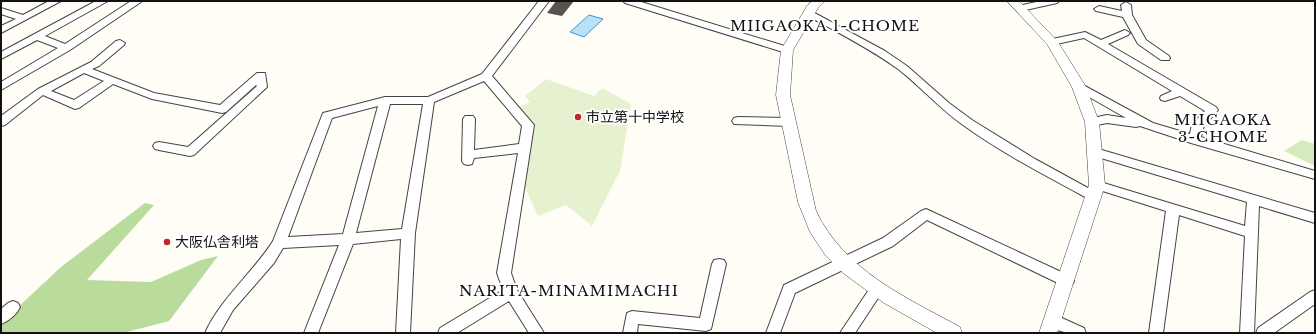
<svg xmlns="http://www.w3.org/2000/svg" width="1316" height="334" font-family="'Libre Baskerville','Noto Sans JP',serif">
<style>
.green{fill:#d5ebbd}
.forest{fill:#b9dc9c}
.pitch{fill:#e6f2cf}
.water{fill:#b9e0f7;stroke:#3f96cf}
.building{fill:#5a524d}
.lines{fill:none;stroke-linecap:round;stroke-linejoin:round}
.minor-casing{stroke:#444;stroke-width:2}
.tertiary-casing{stroke:#444;stroke-width:1}
.minor{fill:#fff;fill-rule:evenodd}
.tertiary{fill:#fff;fill-rule:evenodd}
.poi-dot{fill:#c4262e;stroke:#fff;stroke-width:1.5}
.labels{text-anchor:middle;stroke-width:4;stroke-linejoin:round;paint-order:stroke}
.poi-label{font-size:14px;fill:#111;stroke:#fff;text-anchor:start}
.neighbourhood-label{font-size:15px;letter-spacing:1px;fill:#111;stroke:#fff}
</style>
<rect width="100%" height="100%" fill="#fffdf5"/>
<path class="green" d="M1302 140 1315 144V166L1284 151Z"/>
<path class="forest" d="M145 203 154 205 87 280 151 282 201 260 218 256 169 321 123 333H1V323L61 267Z"/>
<path class="pitch" d="M546 79 594 96 602 88 631 104 620 171 592 226 566 205 538 216 523 183 535 126 518 107 530 102 525 96Z"/>
<path class="water" d="M589 15 603 19 584 37 570 32Z"/>
<path class="building" d="M556 1H574L562 16 547 13Z"/>
<g class="lines">
<g class="minor-casing">
<path id="minor" d="M49 1H61L1 33V26L16 19 1 14V8L23 15Z
M96 1H108L45 36 65 44 131 1 141 2 70 50 1 90V82L58 48 37 40 1 59V52Z
M539 1H549L492 76 534 125 511 273 517 290 544 333H529L509 301 457 333H438L440 328 503 290 497 273 518 153 474 158 472 164 468 165 464 164 462 161 463 119 465 116H473L475 119 474 150 519 144 522 126 484 81 434 102 415 233 410 333H396L401 239 353 244 318 333H304L339 245 283 248 274 263 233 310 220 333H205C221 298 252 274 273 241L323 113 385 97H428L482 74ZM390 104H423L402 229 356 233ZM378 106 343 234 288 237 332 118Z
M623 1H638L791 48 792 50 787 53 783 52 625 3Z
M1041 1H1059L1057 3 1021 11 1016 8 1018 6Z
M1126 2 1131 5 1132 15 1146 40 1169 56 1170 58 1169 60H1161L1138 44 1123 17 1096 11 1094 9 1099 6 1122 11 1121 5Z
M809 10 885 51 907 66 949 103 972 120 1035 159 1097 193 1099 196 1097 199 1093 201 1089 199C1046 176 1002 153 963 125 939 108 920 86 898 69 869 48 837 32 806 15L804 13Z
M1125 30 1130 33 1128 35 1108 44 1216 107 1218 110C1209 123 1204 119 1201 137L1315 171V179L1191 143 1140 126 1136 127 1107 123 1092 126 1088 125 1086 122 1088 119 1107 115 1126 118 1075 89 1074 87 1075 85H1083L1153 123 1190 134 1192 124 1205 111 1180 96 1165 101 1161 100 1160 98 1161 96 1172 91 1084 38 1052 45 1047 42 1048 40 1085 32 1101 40Z
M120 40 125 43 124 45 99 66 92 69 154 93 220 105 257 73H265L267 87 194 155 190 156 159 150 155 149 153 146 155 143 159 142 188 147 257 86 256 85 226 112 222 113 152 99 113 84 79 108 75 109 43 95 5 125 1 126V116L38 89 91 62 116 41ZM84 73 104 81 74 100 51 91Z
M738 117 789 118 793 119 795 122 793 125 789 126 734 124 732 121 734 118Z
M1095 148 1315 213V223L1259 206 1254 333H1240L1245 236 1179 215 1163 333H1149L1166 211 1093 188 1091 185 1093 182 1097 181 1245 226 1247 202 1091 155 1089 152 1091 149Z
M926 209 1072 277 1074 281 1072 285 1067 287 1062 285 927 220 893 246 795 293 780 333H766L784 285 883 238 921 211Z
M719 259 724 260 726 264 711 329 706 331 638 324 637 333H623L627 313 632 311 700 318 712 264 714 260Z
M877 283 882 285 884 289 855 333H840L872 285Z
M1315 290V304L1274 333H1256L1258 328 1310 292Z
M13 301 18 303 20 307C17 314 9 321 1 324V309L8 303Z
M1053 314 1084 328 1086 333C1073 333 1053 334 1046 320L1048 316Z"/>
</g>
<g class="tertiary-casing">
<path id="tertiary" d="M812 1H825L818 8 793 50 790 95 816 211C844 270 905 297 960 327L962 333H937L884 303 843 273 826 256 810 232 798 202 776 95 781 50 807 6Z
M1007 1H1019L1058 42 1086 87 1099 122 1105 185 1057 333H1039L1089 185 1085 122 1072 87 1047 44Z"/>
</g>
<use href="#minor" class="minor"/>
<use href="#tertiary" class="tertiary"/>
</g>
<g class="poi-dot">
<circle cx="578" cy="117" r="4"/>
<circle cx="167" cy="242" r="4"/>
</g>
<g class="labels">
<g class="poi-label">
<text x="586" y="122">市立第十中学校</text>
<text x="175" y="247">大阪仏舎利塔</text>
</g>
<g class="neighbourhood-label">
<text x="825" y="31">MIIGAOKA 1-CHOME</text>
<text x="1223" y="125">MIIGAOKA<tspan x="1223" dy="17">3-CHOME</tspan></text>
<text x="569" y="296">NARITA-MINAMIMACHI</text>
</g>
</g>
<rect width="1316" height="334" fill="none" stroke="#111111" stroke-width="4"/>
</svg>
